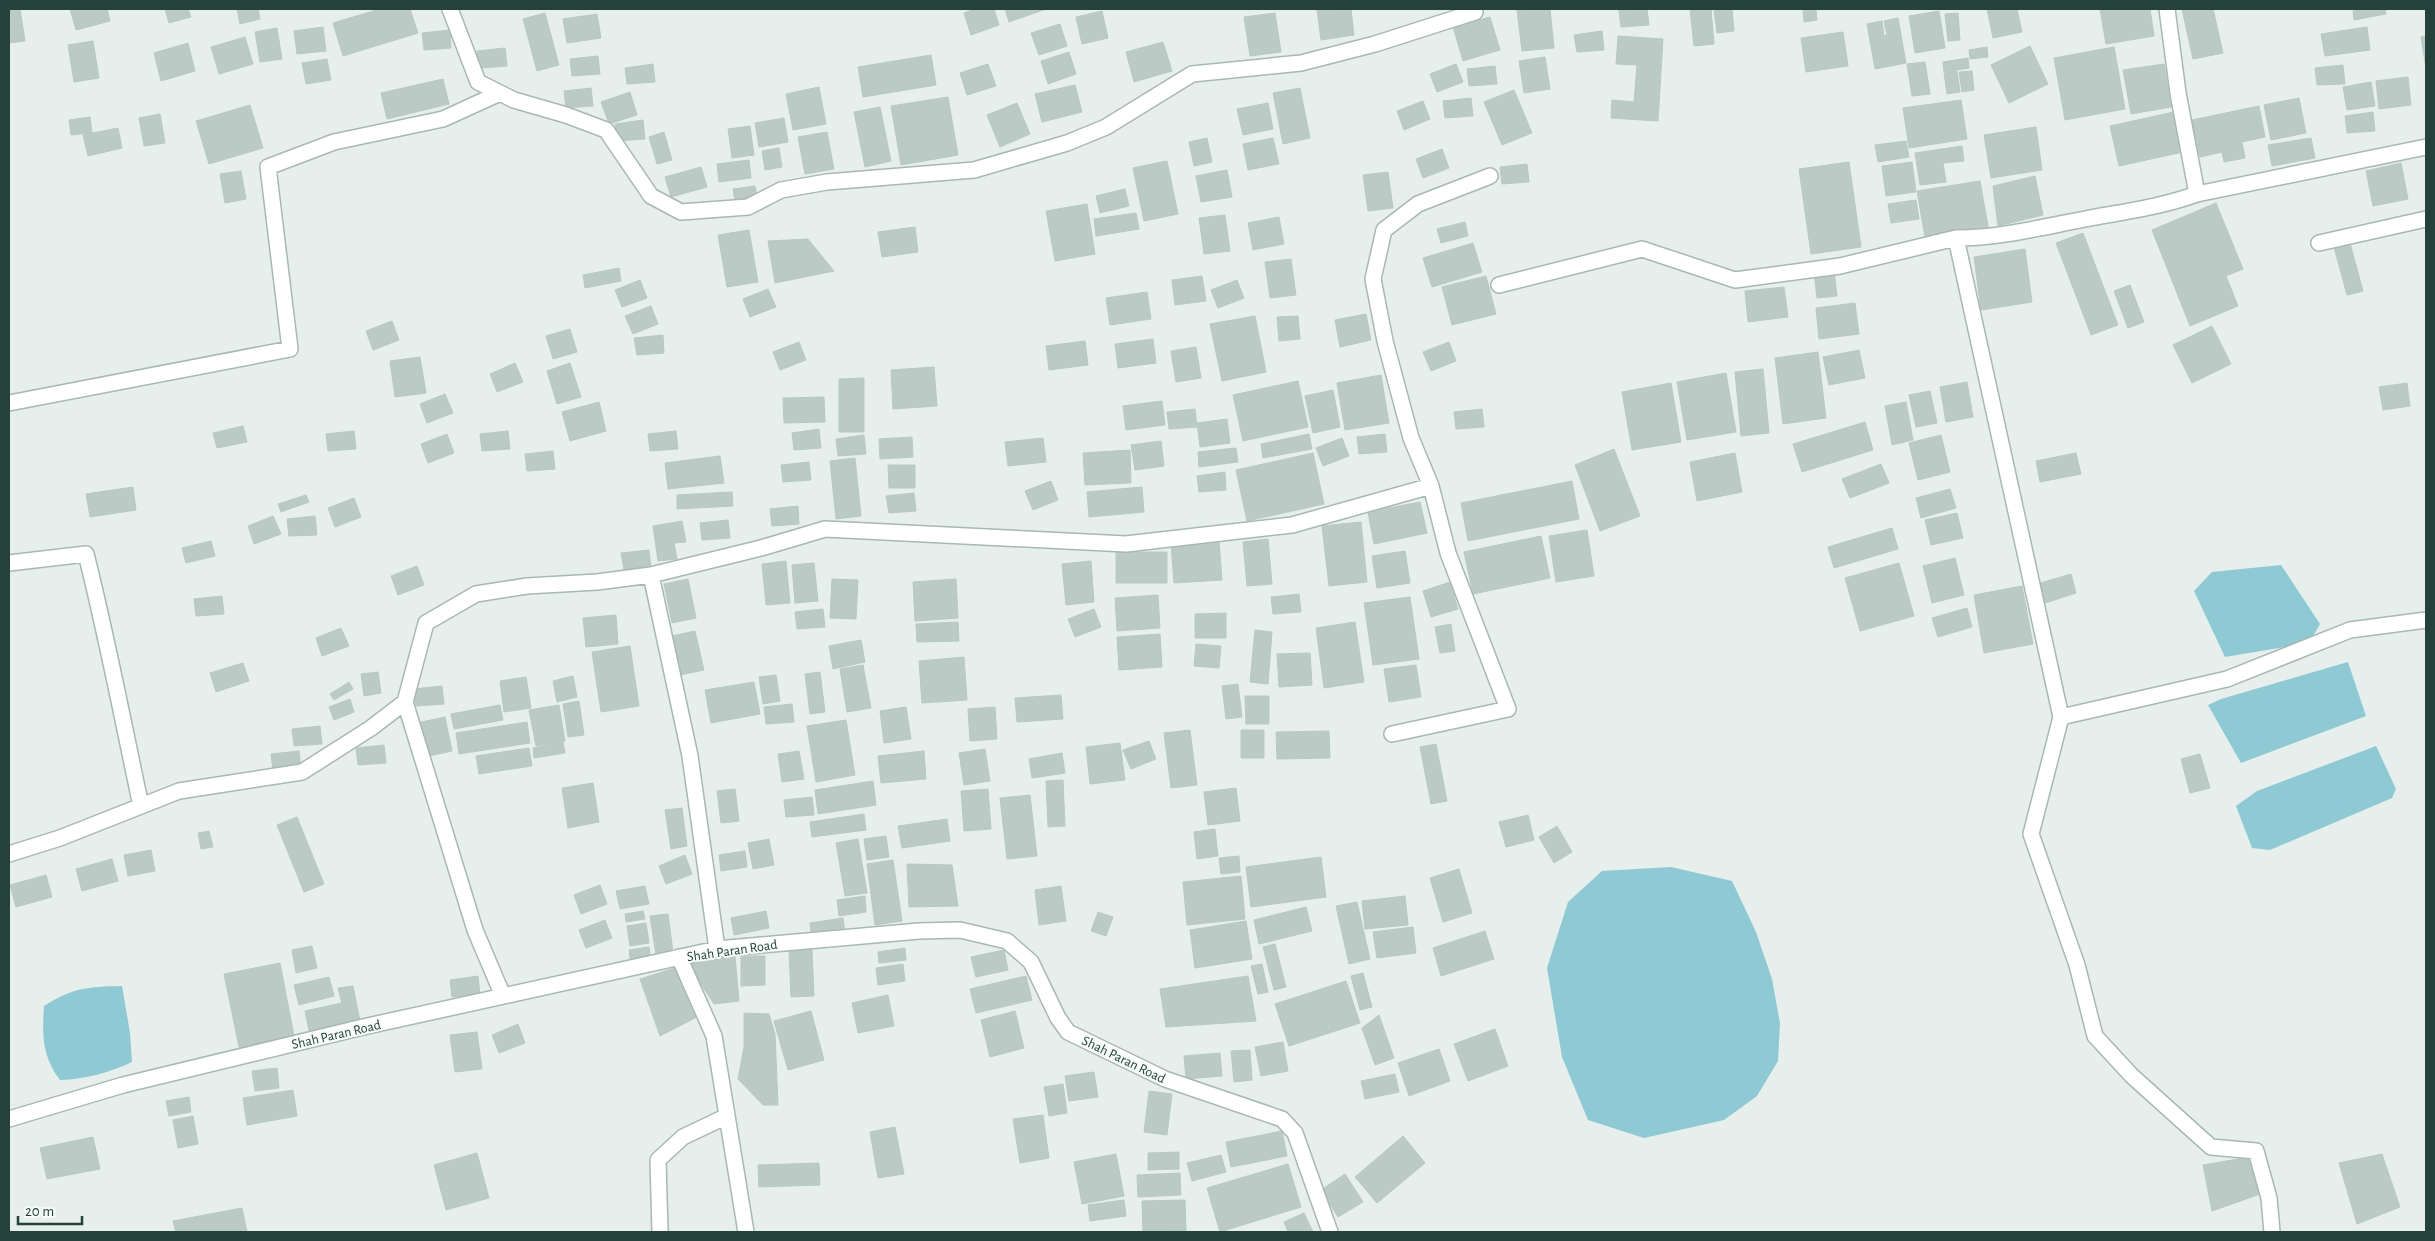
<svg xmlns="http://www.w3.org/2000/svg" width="2435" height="1241" font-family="'Alegreya Sans',sans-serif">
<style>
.water{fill:#8ec9d4}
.building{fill:#bbcac4;stroke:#b8c9c2}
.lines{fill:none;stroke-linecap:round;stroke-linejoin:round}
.minor-casing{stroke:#a8b8b2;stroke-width:18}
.minor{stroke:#fff;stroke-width:15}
.labels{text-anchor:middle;stroke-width:4;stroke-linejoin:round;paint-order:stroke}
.street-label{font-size:14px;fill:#24423a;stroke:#f7fbf9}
</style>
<rect width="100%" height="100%" fill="#e6efeb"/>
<path class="water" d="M2281 565 2320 624 2309 643 2225 657 2194 591 2212 572Z
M2348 662 2366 716 2241 763 2208 705 2221 699Z
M2376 746 2396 789 2392 798 2270 850 2252 848 2236 806 2257 791Z
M1671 867 1732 881 1756 932 1772 979 1780 1023 1778 1061 1757 1096 1724 1120 1644 1138 1588 1120 1562 1057 1547 968 1568 902 1602 871Z
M122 986 130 1033 132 1062C108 1073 86 1079 60 1080 42 1056 42 1035 44 1006 74 987 88 987 122 986Z"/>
<path class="building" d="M9 9H20L25 41 9 43Z
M70 9H107L110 21 76 30Z
M165 9H188L191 17 169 23Z
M237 9H258L260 19 240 24Z
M380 9H410L418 33 343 56 333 23Z
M975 9H994L999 25 971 35 964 13Z
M1005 9H1046L1009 22Z
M1351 9 1354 35 1321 40 1317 10Z
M1550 9 1554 48 1522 51 1517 10Z
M1647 9 1649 25 1621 27 1619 10Z
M1690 9H1711L1714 44 1694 46Z
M1714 9H1732L1734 31 1717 33Z
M1803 9H1816L1817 20 1804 22Z
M1987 9H2017L2022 32 1993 38Z
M2100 9H2150L2154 36 2106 44Z
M2182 9H2213L2223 53 2193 59Z
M2367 9H2385L2386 14 2354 20 2353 11Z
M1102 11 1108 38 1082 44 1076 17Z
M1939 11 1945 48 1915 53 1909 16Z
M545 13 559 65 537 71 523 19Z
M1275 13 1281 52 1250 56 1244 17Z
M1958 13 1960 40 1948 41 1945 14Z
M597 14 601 38 567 43 563 19Z
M1490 17 1500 50 1463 61 1453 27Z
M1898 18 1906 63 1875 69 1867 24 1882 21 1884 36 1887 35 1884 21Z
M1060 24 1067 46 1039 55 1031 33Z
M323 27 326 51 297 54 294 31Z
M2367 27 2370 50 2325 56 2321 34Z
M277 28 282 59 260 62 255 32Z
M450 30 451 48 424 50 422 33Z
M1602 31 1604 50 1577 52 1574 35Z
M1843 32 1848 66 1806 72 1801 38Z
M1618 36 1663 39 1658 121 1611 118 1612 100 1634 102 1637 65 1616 64Z
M2426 36V68L2421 37Z
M245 37 253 64 219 74 211 47Z
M93 41 99 78 74 82 68 45Z
M1163 42 1172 71 1134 82 1126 52Z
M188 43 195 71 161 81 154 53Z
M2030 46 2048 84 2009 103 1991 65Z
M1987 47 1988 57 1970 59 1969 50Z
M2114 47 2125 109 2065 120 2054 58Z
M505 48 507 66 479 68 477 51Z
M1069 52 1076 74 1048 84 1041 61Z
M931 55 936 85 863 97 858 67Z
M598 56 600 74 572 76 570 59Z
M1545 57 1550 89 1524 93 1519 61Z
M1968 58 1969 68 1944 72 1943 62Z
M327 59 331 80 306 84 302 63Z
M1925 62 1930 94 1912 96 1907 64Z
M653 64 655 82 627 84 625 68Z
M988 64 996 86 967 95 960 73Z
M1456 64 1463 82 1437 92 1430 74Z
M2164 64 2171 107 2131 114 2123 70Z
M2343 65 2345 84 2317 85 2315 68Z
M1495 66 1497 84 1469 86 1467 69Z
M1957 71 1960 92 1947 94 1944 73Z
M1972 71 1974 90 1962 92 1959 72Z
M2408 77 2411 105 2379 109 2376 81Z
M443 79 449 104 387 119 381 93Z
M2371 82 2375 106 2347 110 2343 87Z
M1075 85 1082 112 1042 122 1035 94Z
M819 87 826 124 793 130 786 94Z
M591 88 593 106 566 108 564 91Z
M1300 88 1310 138 1283 144 1273 93Z
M1514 90 1532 133 1502 145 1484 102Z
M630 92 637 115 609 124 601 102Z
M948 97 958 155 901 165 891 106Z
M1471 98 1473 116 1445 118 1443 101Z
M2299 98 2306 133 2271 140 2264 105Z
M1961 100 1967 139 1909 148 1903 108Z
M1423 101 1430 119 1404 130 1397 111Z
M1017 103 1030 134 1000 147 987 115Z
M1268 103 1273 129 1243 135 1237 109Z
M250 105 263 148 209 164 196 121Z
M2259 106 2265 137 2242 142 2245 158 2224 162 2222 152 2200 157 2192 120Z
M880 107 891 161 865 167 854 112Z
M2174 112 2183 152 2119 166 2110 126Z
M2373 112 2375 131 2347 133 2345 116Z
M160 114 165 143 144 146 139 118Z
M90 117 92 133 71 135 69 120Z
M784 118 788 142 759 147 755 123Z
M643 120 645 139 617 141 615 124Z
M750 126 754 155 732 158 728 129Z
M2036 127 2042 170 1991 178 1984 135Z
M118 128 122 148 88 156 83 135Z
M664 132 672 160 657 164 649 137Z
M827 132 834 169 805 174 798 137Z
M1207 138 1212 162 1194 166 1189 142Z
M1273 138 1279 164 1248 170 1243 144Z
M2311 138 2315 158 2272 166 2268 145Z
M1906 141 1909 157 1878 162 1875 145Z
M1962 146 1964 161 1943 163 1946 182 1920 185 1915 153Z
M779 148 782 167 765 170 762 151Z
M1442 149 1449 168 1423 178 1416 159Z
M749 160 751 178 719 182 717 164Z
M1167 161 1178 214 1144 221 1133 168Z
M1849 162 1861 247 1811 254 1799 169Z
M1912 162 1916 192 1886 196 1882 166Z
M2401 163 2408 199 2373 206 2366 171Z
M1527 164 1529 182 1502 184 1500 167Z
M701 167 707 187 671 197 665 177Z
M1227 170 1232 197 1201 202 1196 176Z
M241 171 246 199 225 203 220 174Z
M1388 172 1393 208 1368 211 1363 175Z
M2035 176 2043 215 1998 226 1993 186Z
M1980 181 1989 232 1926 243 1917 191Z
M755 186 757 198 735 201 733 189Z
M1125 189 1129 206 1100 213 1096 196Z
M1916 200 1919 219 1891 223 1888 204Z
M2216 203 2243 269 2226 276 2238 306 2190 326 2152 230Z
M1087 204 1095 254 1055 261 1046 211Z
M1136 213 1139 229 1096 236 1094 219Z
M1225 215 1230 251 1204 254 1199 218Z
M1279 217 1284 244 1253 250 1248 223Z
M1465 222 1468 236 1441 243 1437 229Z
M915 227 918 252 882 257 878 232Z
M749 230 758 282 727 287 718 235Z
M2083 233 2118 325 2091 335 2056 243Z
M808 239 834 271 775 283 768 241Z
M1473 243 1482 272 1432 287 1423 258Z
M2350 243 2363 291 2347 295 2334 247Z
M2025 249 2032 302 1981 310 1974 257Z
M1291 259 1296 295 1270 298 1265 262Z
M619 268 621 281 585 288 583 275Z
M1834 270 1837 296 1817 298 1814 273Z
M1202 276 1206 301 1175 305 1172 280Z
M1486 276 1496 314 1452 325 1442 287Z
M640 280 647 298 622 307 615 290Z
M1237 280 1244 298 1218 308 1211 290Z
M2130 285 2144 322 2128 328 2114 291Z
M1784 287 1788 317 1748 322 1745 291Z
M768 289 776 307 750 317 743 299Z
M1147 292 1151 319 1110 325 1106 298Z
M1855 303 1859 334 1819 339 1816 308Z
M651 306 658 324 633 334 625 316Z
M1366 314 1371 340 1340 347 1335 320Z
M1255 316 1266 372 1222 381 1210 324Z
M1298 316 1300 339 1279 341 1277 317Z
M392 321 399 340 373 350 366 331Z
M2212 326 2231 364 2192 383 2173 345Z
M570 329 577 352 553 359 546 336Z
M663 335 664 353 637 355 634 338Z
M1153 339 1156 363 1118 368 1115 344Z
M1085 341 1088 365 1049 370 1046 346Z
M799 342 806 360 780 370 773 352Z
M1449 342 1456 361 1431 371 1423 352Z
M1196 347 1201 378 1176 382 1171 351Z
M1859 350 1865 378 1829 385 1823 357Z
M1818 352 1826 418 1783 424 1775 358Z
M420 357 426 393 395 397 390 361Z
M515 363 523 382 497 392 490 374Z
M570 363 581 397 557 404 547 371Z
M934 367 937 406 893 409 891 370Z
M1763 369 1769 433 1741 436 1735 372Z
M1726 373 1736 432 1687 440 1677 382Z
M1381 375 1389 423 1345 430 1337 383Z
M864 378V432H839V379Z
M1298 381 1308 427 1243 441 1233 395Z
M1967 382 1973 417 1946 422 1940 387Z
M1671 383 1681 442 1632 450 1622 392Z
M2407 383 2410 406 2383 410 2379 387Z
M1333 390 1340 427 1313 433 1305 396Z
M1930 391 1937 423 1916 427 1909 395Z
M445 394 453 413 427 423 420 404Z
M824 397 825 422 784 423 783 398Z
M1162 401 1165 425 1126 430 1123 406Z
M599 402 606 431 570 441 562 412Z
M1906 402 1913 440 1892 445 1885 406Z
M1195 409 1197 427 1169 429 1167 412Z
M1482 409 1484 427 1456 429 1454 412Z
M1227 419 1230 443 1200 447 1197 423Z
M1865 422 1873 450 1802 472 1793 444Z
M243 426 247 442 217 448 213 433Z
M819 429 821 448 794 450 792 433Z
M354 431 356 449 328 451 326 434Z
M508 431 510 449 482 451 480 434Z
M676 431 678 449 650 451 648 434Z
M447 434 454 453 428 463 421 444Z
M1309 434 1312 449 1263 458 1261 444Z
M1385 434 1387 452 1359 454 1357 437Z
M864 435 866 454 838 456 836 439Z
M1941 435 1950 472 1918 480 1909 443Z
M912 437 913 457 880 459 879 439Z
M1043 438 1046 462 1008 466 1005 442Z
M1342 438 1349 456 1323 466 1316 448Z
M1161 441 1164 466 1135 470 1131 445Z
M1236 448 1238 462 1199 467 1198 452Z
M1614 449 1640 516 1600 531 1575 465Z
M1130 450 1131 483 1085 485 1083 453Z
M553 451 555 469 527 471 525 454Z
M1313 453 1324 504 1247 521 1236 470Z
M1735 453 1742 492 1697 501 1690 462Z
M2076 453 2081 474 2040 482 2036 461Z
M720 456 724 483 668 489 665 463Z
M855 458 861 516 836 519 830 461Z
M809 462 811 480 783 482 781 465Z
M1881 464 1889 483 1850 498 1842 479Z
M888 465H915V488H889Z
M1225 472 1226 490 1199 492 1197 476Z
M1051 481 1058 500 1033 510 1025 491Z
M1572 481 1579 519 1468 541 1461 503Z
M133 487 136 510 90 517 86 494Z
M1142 487 1144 512 1089 517 1087 492Z
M1950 489 1956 508 1921 518 1916 498Z
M732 492 733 506 677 509V495Z
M914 493 916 511 889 513 886 496Z
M306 495 309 502 281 512 278 504Z
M354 498 361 517 335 527 328 508Z
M1420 502 1427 533 1374 544 1368 512Z
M798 506 799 524 772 526 770 509Z
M1957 513 1963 538 1931 545 1925 520Z
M273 516 281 534 254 544 248 526Z
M315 516 317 535 289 536 287 519Z
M728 520 730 538 702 540 700 523Z
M682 521 686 542 674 543 677 559 658 561 653 526Z
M1361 522 1367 582 1329 586 1322 526Z
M1892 528 1898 549 1834 568 1828 547Z
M1587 530 1594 576 1556 582 1549 536Z
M1541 536 1550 578 1473 594 1464 552Z
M1268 539 1272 584 1247 586 1243 542Z
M211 541 215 556 186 563 182 548Z
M1219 541 1222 580 1174 583 1171 544Z
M649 550 651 568 624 570 621 553Z
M1405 551 1410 583 1377 588 1372 556Z
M1116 552H1167V583H1116Z
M1955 558 1964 595 1932 603 1923 566Z
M786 561 790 603 766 605 762 564Z
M1091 561 1094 602 1066 605 1062 564Z
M814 563 818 601 795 603 792 565Z
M1899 563 1914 616 1860 631 1845 578Z
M417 566 424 585 398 595 391 576Z
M2071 574 2076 593 2042 604 2037 584Z
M688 579 696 618 672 623 664 584Z
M832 579 858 580 856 619 830 618Z
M956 579 958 618 915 621 913 582Z
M1450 582 1458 609 1431 617 1423 591Z
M2022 586 2033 644 1984 653 1974 595Z
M1299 594 1301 612 1273 614 1271 597Z
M1158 595 1160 628 1117 631 1115 598Z
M222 596 224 614 196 616 194 599Z
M1410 597 1419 659 1373 665 1364 603Z
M1967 608 1972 627 1938 637 1932 618Z
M823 609 825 627 797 629 795 612Z
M1094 609 1101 627 1075 637 1068 619Z
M1226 613V638H1195V614Z
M616 615 618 644 586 647 583 618Z
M958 622 959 641 917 642 916 624Z
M1355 622 1364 682 1324 688 1316 628Z
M1451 624 1455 651 1440 653 1435 627Z
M341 628 349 646 322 656 316 638Z
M1255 630 1272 632 1268 684 1250 682Z
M695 631 704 670 680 675 672 636Z
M1160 634 1162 667 1119 670 1117 637Z
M861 640 865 662 833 669 829 646Z
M1196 644 1221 646 1219 668 1194 666Z
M630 646 639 706 601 712 592 652Z
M1310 653 1312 685 1279 687 1277 654Z
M964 657 967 700 922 703 919 661Z
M243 663 249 681 216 692 210 673Z
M863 665 871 708 847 712 840 669Z
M1416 665 1421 697 1389 702 1384 669Z
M378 672 381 693 364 696 361 674Z
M820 672 825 712 810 714 805 674Z
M776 675 780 701 763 704 759 677Z
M573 676 577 697 557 702 553 681Z
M526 677 531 708 504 712 500 681Z
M349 682 353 689 334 700 330 694Z
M754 682 760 714 711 723 705 690Z
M1238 684 1242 717 1226 719 1222 686Z
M442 686 444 704 416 706 414 689Z
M1061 695 1063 719 1017 722 1015 698Z
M1245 696H1269V724H1246Z
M350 699 354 712 334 720 329 707Z
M579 701 584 735 568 737 563 704Z
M792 704 794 722 766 724 764 707Z
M500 705 503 720 454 729 451 714Z
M559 705 565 741 536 746 529 710Z
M906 707 911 739 884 743 880 711Z
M995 707 997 739 970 741 968 709Z
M445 717 452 751 424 757 417 723Z
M846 720 855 775 816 782 807 726Z
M527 722 530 743 459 754 456 733Z
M320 726 322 744 294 746 292 729Z
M1190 730 1197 785 1171 788 1164 733Z
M1241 730H1264V758H1241Z
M1329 731 1330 758 1277 759 1276 732Z
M1149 741 1156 759 1131 769 1123 750Z
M563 742 565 753 534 758 533 748Z
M1120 743 1125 780 1090 784 1086 747Z
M1436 744 1447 801 1431 804 1420 747Z
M384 745 386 763 358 765 356 748Z
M529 748 532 766 479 774 476 756Z
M985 749 990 781 964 785 959 753Z
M299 751 301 769 273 771 271 754Z
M799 751 804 779 782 782 778 754Z
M924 751 926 779 881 783 878 756Z
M1062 753 1065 773 1032 778 1029 759Z
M2200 754 2210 788 2190 793 2181 759Z
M1063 780 1065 826 1048 827 1046 781Z
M873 781 876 805 818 814 815 790Z
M593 783 599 822 568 828 562 788Z
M1236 788 1240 821 1208 825 1204 792Z
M735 789 739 821 721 823 717 791Z
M988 789 991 829 964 831 961 791Z
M1030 795 1037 856 1007 859 1000 798Z
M812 797 814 815 786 817 784 800Z
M682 808 687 846 671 849 665 810Z
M864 814 866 830 812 837 810 822Z
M1528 815 1534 840 1506 847 1499 822Z
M297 817 324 884 304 892 277 825Z
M947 819 950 841 902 848 898 826Z
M1557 826 1572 852 1554 863 1539 837Z
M1215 829 1218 856 1197 859 1194 832Z
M209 831 213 847 201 849 198 833Z
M886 836 889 857 867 860 864 839Z
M769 839 774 865 753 869 748 843Z
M858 839 867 893 845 896 836 843Z
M151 850 155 871 128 876 124 855Z
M745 851 747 867 721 871 719 855Z
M685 855 692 874 666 884 659 866Z
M1239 856 1240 872 1221 874 1219 858Z
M1321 857 1326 897 1251 907 1246 867Z
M112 859 118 881 82 891 76 869Z
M893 860 902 921 875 925 867 864Z
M907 864 952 865 958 906 909 907Z
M1459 869 1472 913 1443 922 1430 878Z
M46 875 52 897 16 907 10 885Z
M1241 876 1245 919 1187 925 1183 882Z
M600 885 607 904 581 914 574 895Z
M645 886 649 904 620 909 616 891Z
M1061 886 1066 921 1039 925 1035 890Z
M865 896 866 912 839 916 837 900Z
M1405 896 1408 925 1365 929 1362 901Z
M1357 902 1370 959 1349 964 1336 906Z
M1306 907 1312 931 1259 944 1254 920Z
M643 911 645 919 626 922 625 914Z
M766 911 769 928 734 935 731 918Z
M1098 912 1113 917 1106 936 1091 931Z
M668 914 673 952 656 955 650 916Z
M843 918 845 934 812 939 810 923Z
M605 920 612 938 586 948 579 930Z
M1246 921 1252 959 1195 968 1190 930Z
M646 923 649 943 630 946 627 926Z
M1413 927 1416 953 1377 958 1373 932Z
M1485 931 1494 959 1441 976 1433 948Z
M1275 944 1286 987 1274 990 1263 947Z
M312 946 317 968 296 973 292 950Z
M649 947 651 962 631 965 629 950Z
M905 948 906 960 879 963 878 952Z
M812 949 814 996 791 997 789 950Z
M1004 950 1008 970 976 977 971 957Z
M735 956 739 1001 714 1004 688 964Z
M741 956H765V985L741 986Z
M280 963 294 1036 239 1047 224 974Z
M903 964 905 981 878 985 876 968Z
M1262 964 1268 992 1258 994 1251 966Z
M678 967 697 1017 660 1036 640 979Z
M1363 973 1372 1007 1360 1010 1351 976Z
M478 976 480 995 452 997 450 980Z
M1026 976 1032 1000 976 1013 970 989Z
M1248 976 1256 1021 1166 1027 1160 989Z
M329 977 334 996 299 1005 294 985Z
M1346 981 1360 1023 1289 1046 1275 1004Z
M353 986 360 1021 309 1031 305 1011 342 1003 338 988Z
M888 995 894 1026 858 1033 852 1003Z
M811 1011 824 1060 788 1070 774 1021Z
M1015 1011 1024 1048 990 1057 981 1020Z
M744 1013 769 1014 775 1034 778 1105H763L738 1079 744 1047Z
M1379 1015 1394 1058 1375 1065 1362 1028Z
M518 1024 525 1043 499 1053 492 1035Z
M1495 1029 1508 1066 1468 1081 1454 1044Z
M477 1032 482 1069 455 1072 450 1035Z
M1283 1042 1288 1071 1261 1076 1255 1047Z
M1439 1049 1450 1081 1409 1096 1398 1063Z
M1250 1050 1252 1080 1234 1082 1231 1051Z
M1220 1053 1222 1076 1186 1079 1184 1056Z
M277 1068 279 1088 255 1091 252 1071Z
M1094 1072 1098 1097 1069 1101 1065 1076Z
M1395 1074 1399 1092 1365 1099 1361 1081Z
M1063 1084 1067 1113 1049 1116 1044 1087Z
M293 1090 297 1116 247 1125 243 1098Z
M1149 1091 1172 1094 1167 1135 1144 1132Z
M189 1097 191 1112 169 1116 166 1101Z
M1043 1115 1049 1158 1020 1163 1013 1119Z
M193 1116 198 1144 178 1148 173 1120Z
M895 1127 904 1174 878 1178 870 1132Z
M1282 1131 1287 1156 1231 1167 1226 1142Z
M1403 1136 1425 1163 1377 1203 1355 1177Z
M93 1137 100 1169 47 1179 40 1148Z
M1179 1152V1169L1148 1170V1153Z
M477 1153 489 1198 446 1210 434 1165Z
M1116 1154 1124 1196 1082 1204 1074 1162Z
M2382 1154 2400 1207 2357 1224 2339 1163Z
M1221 1155 1226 1172 1192 1181 1187 1163Z
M2250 1157 2263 1193 2212 1211 2203 1165Z
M819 1163 820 1185 759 1187 758 1165Z
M1288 1164 1301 1207 1220 1232 1207 1188Z
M1180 1173 1181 1195 1138 1197 1137 1175Z
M1345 1174 1363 1202 1338 1217 1321 1190Z
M1124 1200 1126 1216 1090 1221 1088 1205Z
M1185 1200 1186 1231 1143 1232 1142 1201Z
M242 1208 247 1232H176L173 1221Z
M1304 1213 1313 1232H1288L1284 1222Z"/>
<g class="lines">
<g class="minor-casing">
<path id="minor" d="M450 9 478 82 514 100 566 115 606 130 651 196 681 212 748 207 781 190 827 182 974 170 1067 143 1106 127 1192 74 1301 63 1375 44 1475 12
M2197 194 2426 147
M1956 238 2061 717 2227 679 2350 630 2426 620
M2319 243 2426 219
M1499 285 1642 249 1735 280 1840 266 1956 238C1999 238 2043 227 2085 219 2122 212 2161 207 2197 194L2178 93 2167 9
M9 403 290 349 268 167 334 142 443 119 500 93
M1431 486 1411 438 1385 341 1373 279 1384 230 1418 204 1490 176
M9 563 86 554C107 637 123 722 141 806
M405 702 475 930 503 996
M2061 717 2031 834 2077 965 2095 1036 2132 1076 2211 1147 2256 1151 2269 1198 2272 1232
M9 854 60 838 179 791 302 772 371 728 405 702 426 623 476 594 527 586 597 582 651 575
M717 949 690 756 651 575 761 548 825 529 1126 544 1292 525 1431 486 1448 553 1508 709 1392 734
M679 957 714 1036 746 1232
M9 1119 123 1085 363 1027 717 949 919 931 960 930 1007 941 1031 962 1058 1018 1068 1032 1165 1079 1282 1119 1295 1133 1330 1232
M660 1232 658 1160 683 1137 727 1116"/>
</g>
<use href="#minor" class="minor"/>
</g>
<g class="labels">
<g class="street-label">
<text transform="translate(732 950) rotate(-8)" y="5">Shah Paran Road</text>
<text transform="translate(336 1034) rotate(-13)" y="5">Shah Paran Road</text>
<text transform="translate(1124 1059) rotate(26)" y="5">Shah Paran Road</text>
</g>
</g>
<rect width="2435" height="1241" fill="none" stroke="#24423a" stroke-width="20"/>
<path d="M18 1216v8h64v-8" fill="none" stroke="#24423a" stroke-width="2.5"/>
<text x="25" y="1216" font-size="15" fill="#24423a" stroke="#f7fbf9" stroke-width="4" paint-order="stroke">20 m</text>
</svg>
